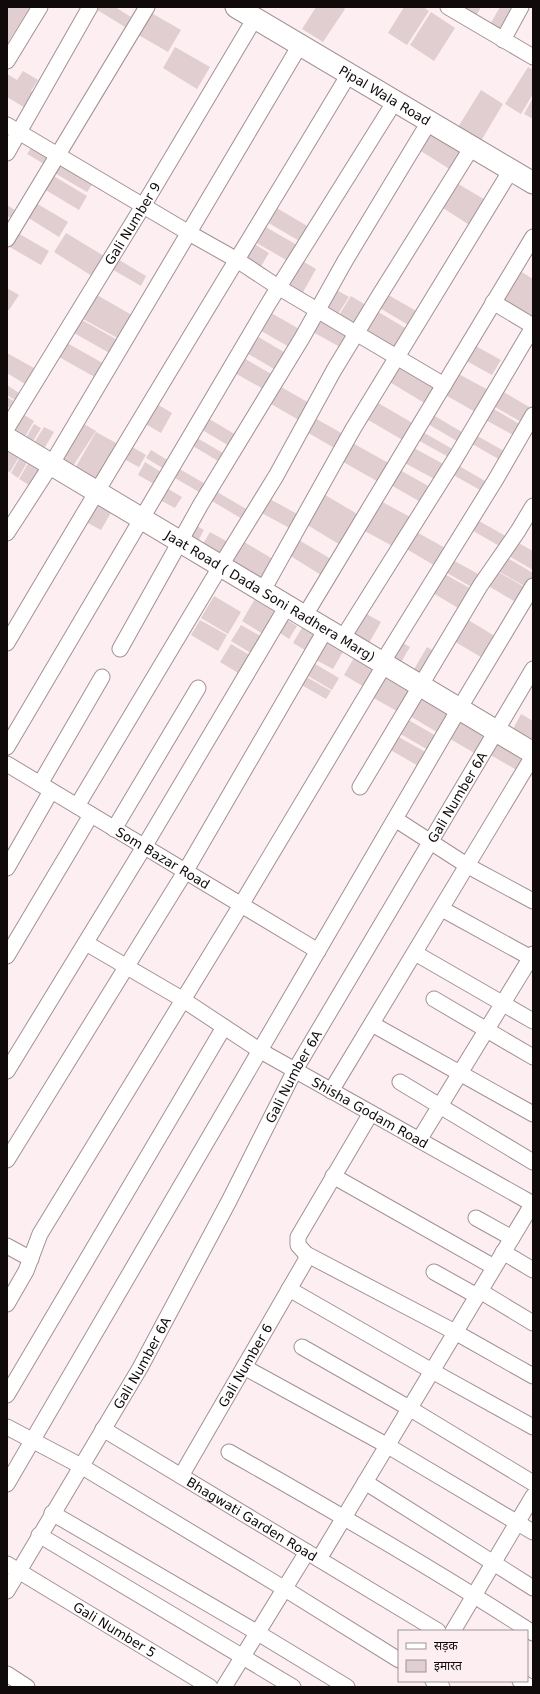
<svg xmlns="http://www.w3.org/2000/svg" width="540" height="1694" font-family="'DejaVu Sans','Noto Sans Devanagari',sans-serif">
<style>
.building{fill:#e0ced1}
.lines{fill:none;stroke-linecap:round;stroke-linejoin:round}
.street-casing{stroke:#a29194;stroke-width:17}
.secondary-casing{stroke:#a29194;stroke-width:23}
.street{stroke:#fff;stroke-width:15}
.secondary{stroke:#fff;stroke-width:21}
.labels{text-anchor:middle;stroke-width:3;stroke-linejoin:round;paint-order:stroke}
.street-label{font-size:13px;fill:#100a0b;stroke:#fdeff1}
</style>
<rect width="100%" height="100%" fill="#fdeff1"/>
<path class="building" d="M7 7H30L7 44Z
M95 7H115L131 17 125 27 94 8Z
M316 7H343L345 9 323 42 302 29Z
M404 7H423L429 11 407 45 388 33Z
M467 7H481L475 18 464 12Z
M500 7H507L514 11 501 33 489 26Z
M148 11 181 30 168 52 135 33Z
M431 12 455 28 434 61 410 45Z
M175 47 210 67 197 89 163 68Z
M528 67 533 70V94L521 114 505 104Z
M23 71 38 80 31 91 37 94 27 109 7 97V74L17 80Z
M481 90 503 104 481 141 458 127Z
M533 98V119L524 114Z
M430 126 464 148 451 170 416 148Z
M33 145 50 155 44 164 27 154Z
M60 161 94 182 87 192 53 172Z
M52 175 87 196 79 210 44 189Z
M455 182 487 201 471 226 440 206Z
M36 203 68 222 59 237 27 217Z
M7 205 19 213 15 220 7 216Z
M275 207 309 227 301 242 267 222Z
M264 226 297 245 288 261 255 242Z
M16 232 49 251 41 265 8 246Z
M66 233 104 256 92 276 54 252Z
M251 242 269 253 260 268 242 258Z
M116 258 146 276 141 286 110 268Z
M299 259 316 269 302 294 284 285Z
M520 271 533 279V317L503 300Z
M7 288 19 295 9 310 7 309Z
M333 288 349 297 338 314 322 305Z
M385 293 418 312 410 326 378 307Z
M97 295 137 318 123 341 83 319Z
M351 296 369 307 358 325 339 315Z
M266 310 301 330 291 348 256 328Z
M375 310 407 329 396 349 363 330Z
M317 315 348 333 340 347 309 330Z
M82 320 121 342 113 355 74 333Z
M255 335 289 355 279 372 245 352Z
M67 343 108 366 100 380 59 357Z
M472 344 501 360 492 375 463 359Z
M7 353 34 368 25 384 7 373Z
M242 357 273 375 265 390 233 372Z
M397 365 436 389 426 404 388 381Z
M455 372 490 391 477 413 442 393Z
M276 384 311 404 302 422 266 401Z
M7 385 22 395 18 402 7 395Z
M497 388 531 408 523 423 488 403Z
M7 397 17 403 13 410 7 406Z
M373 400 416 425 406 442 363 417Z
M155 403 172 413 161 433 144 423Z
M487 405 521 425 515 436 480 417Z
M21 413 34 421 23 440 9 432Z
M433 415 467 435 462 444 428 424Z
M206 417 238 436 231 447 199 428Z
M313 417 345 435 336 449 305 431Z
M81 422 96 431 71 469 56 459Z
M34 424 41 428 31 445 24 441Z
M44 427 54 432 42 452 32 446Z
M421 431 456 451 452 459 416 439Z
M96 432 118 444 96 483 74 470Z
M472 433 504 451 500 460 467 441Z
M192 435 228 456 223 464 188 443Z
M349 441 392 465 382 484 338 459Z
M129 445 146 455 139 467 122 458Z
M412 447 447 466 438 481 403 462Z
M7 449 19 457 10 472 7 471Z
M151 450 169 461 164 469 146 458Z
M20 457 28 461 18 478 11 473Z
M29 462 45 470 34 488 19 479Z
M145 462 161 472 154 484 138 475Z
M454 463 485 481 480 490 448 472Z
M176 467 209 486 204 495 170 475Z
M398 469 432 488 424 504 389 484Z
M165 487 182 497 175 508 158 499Z
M212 489 248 510 242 519 207 498Z
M322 493 359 515 342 546 304 523Z
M266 497 301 516 293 530 258 511Z
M377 499 412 518 396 548 361 529Z
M94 500 112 511 101 530 82 520Z
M474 518 509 538 503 548 468 528Z
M192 523 204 530 197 543 185 536Z
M413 530 447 549 437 567 403 547Z
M210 532 228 542 219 558 201 547Z
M241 540 276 561 263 583 228 562Z
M299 540 331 559 321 575 289 555Z
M515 541 533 551V570L507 555Z
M506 557 533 573V580L528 588 498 571Z
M449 558 482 576 475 589 442 570Z
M493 569 528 589 519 604 485 584Z
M439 571 475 591 463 611 428 590Z
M214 596 241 612 228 634 201 618Z
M256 597 278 609 263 634 242 621Z
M361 611 381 622 369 643 349 631Z
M465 618 498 638 486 660 452 640Z
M200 620 227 635 218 651 191 635Z
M287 620 297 626 289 639 280 633Z
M241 625 264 638 254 655 231 641Z
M303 626 320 636 310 653 293 643Z
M327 640 344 650 333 669 316 660Z
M399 641 410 647 400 664 389 659Z
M231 644 253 657 243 676 220 662Z
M427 647 439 654 425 678 413 671Z
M355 656 377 669 366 688 344 675Z
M310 661 339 678 332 690 303 673Z
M303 675 331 691 326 699 298 683Z
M382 675 414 693 402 714 370 696Z
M421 697 451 715 440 734 410 716Z
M521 714 533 721V743L512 731Z
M457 716 488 733 476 754 445 736Z
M405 718 438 737 430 751 397 732Z
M395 735 429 754 422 768 387 748Z
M495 738 528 757 520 772 487 753Z"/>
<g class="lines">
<g class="street-casing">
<g id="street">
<path d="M448 7 533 57"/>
<path d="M503 40 521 7"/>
<path d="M7 61 40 7"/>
<path d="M7 125 189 233 237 260 278 287 444 385"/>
<path d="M7 153 90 7"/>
<path d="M7 239 147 7"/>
<path d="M493 302 533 326"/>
<path id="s1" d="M7 428 143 206 255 18"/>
<path d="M7 533 51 465 300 45"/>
<path d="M262 592 353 429 511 170"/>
<path d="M304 617 533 237"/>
<path d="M342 639 455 459 533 327"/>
<path d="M7 643C119 452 235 264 349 74"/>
<path d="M120 649 201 504 302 338 345 261 429 122"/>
<path d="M382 663 496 479 533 415"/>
<path d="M7 747 270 301 395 101"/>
<path id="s2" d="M7 764 318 951"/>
<path d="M40 784 102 677"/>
<path d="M360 787 480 586 518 531 533 506"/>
<path d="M77 806 220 567 276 476 334 370 379 296 472 147"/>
<path d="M395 819 468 866 533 901"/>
<path d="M114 829 198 688"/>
<path d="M7 868 51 791"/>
<path d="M442 909 533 959"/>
<path id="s3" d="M86 943 182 999 259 1050 533 1204"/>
<path d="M415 953 533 1021"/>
<path d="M7 956 91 815"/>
<path d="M434 999 533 1057"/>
<path d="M372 1024 533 1114"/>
<path d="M7 1071 144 847 287 606"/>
<path d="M400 1082 533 1162"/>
<path d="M331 1091 533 756"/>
<path d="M371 1113 298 1237V1245L306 1254 455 1332 533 1376"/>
<path d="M419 1140 533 954"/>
<path d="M7 1160 185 872 326 629"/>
<path d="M333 1176 494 1267"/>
<path d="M476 1218 512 1238"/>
<path d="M7 1246 31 1259"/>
<path d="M503 1252 533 1270"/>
<path d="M434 1272 477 1296"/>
<path d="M289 1289 432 1371 533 1427"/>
<path d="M480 1291 533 1323"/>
<path d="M7 1304 26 1271 40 1234 241 905 385 664"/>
<path d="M302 1347 409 1408 533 1483"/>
<path d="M244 1367 388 1446 533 1532"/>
<path d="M7 1395 224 1027"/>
<path d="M7 1427 81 1466 285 1589 399 1660"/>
<path id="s4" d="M103 1429 438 1631"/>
<path d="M229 1452C332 1510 434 1569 533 1633"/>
<path id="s5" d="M181 1476 306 1260V1254"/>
<path d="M365 1482 533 1588"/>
<path d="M7 1484 459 709 533 586"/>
<path d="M52 1513 258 1633 347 1687"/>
<path d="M39 1535 293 1687"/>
<path d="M319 1559 533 1203"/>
<path id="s6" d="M7 1564 210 1687"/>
<path id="s7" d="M7 1591 140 1368 229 1201 295 1070 533 669"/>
<path d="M453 1631 533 1496"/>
<path d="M7 1674 27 1687"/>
<path d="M433 1681 442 1687"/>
<path d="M520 1681 530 1687"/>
<path d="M224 1687 307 1552"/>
</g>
</g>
<g class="secondary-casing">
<g id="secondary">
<path id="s8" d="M236 7 533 183"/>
<path id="s9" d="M7 438 533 753"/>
</g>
</g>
<use href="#street" class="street"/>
<use href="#secondary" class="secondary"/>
</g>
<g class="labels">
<g class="street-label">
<text dy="5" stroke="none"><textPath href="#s8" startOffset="173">Pipal Wala Road</textPath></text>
<text dy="5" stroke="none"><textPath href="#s1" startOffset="240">Gali Number 9</textPath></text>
<text dy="5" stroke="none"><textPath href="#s9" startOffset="307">Jaat Road ( Dada Soni Radhera Marg)</textPath></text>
<text dy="5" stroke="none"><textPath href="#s7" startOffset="913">Gali Number 6A</textPath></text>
<text dy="5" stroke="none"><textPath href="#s2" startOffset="182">Som Bazar Road</textPath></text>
<text dy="5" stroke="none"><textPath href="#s7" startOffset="589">Gali Number 6A</textPath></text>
<text dy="5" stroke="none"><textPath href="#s3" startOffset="331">Shisha Godam Road</textPath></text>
<text dy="5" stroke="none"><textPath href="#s7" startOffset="265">Gali Number 6A</textPath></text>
<text dy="5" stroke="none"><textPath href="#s5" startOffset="128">Gali Number 6</textPath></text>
<text dy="5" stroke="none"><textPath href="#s4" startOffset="174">Bhagwati Garden Road</textPath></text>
<text dy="5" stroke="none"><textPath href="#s6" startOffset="126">Gali Number 5</textPath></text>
</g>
</g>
<rect width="540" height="1694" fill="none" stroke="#100a0b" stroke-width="16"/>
<rect x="398" y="1630" width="130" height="52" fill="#fdeff1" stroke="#9e9395"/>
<rect x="406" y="1643" width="20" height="6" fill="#ffffff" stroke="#9e9395"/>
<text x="434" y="1650" font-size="12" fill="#100a0b">सड़क</text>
<rect x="406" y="1660" width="20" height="12" fill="#e0ced1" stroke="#9e9395"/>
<text x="434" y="1670" font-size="12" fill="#100a0b">इमारत</text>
</svg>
